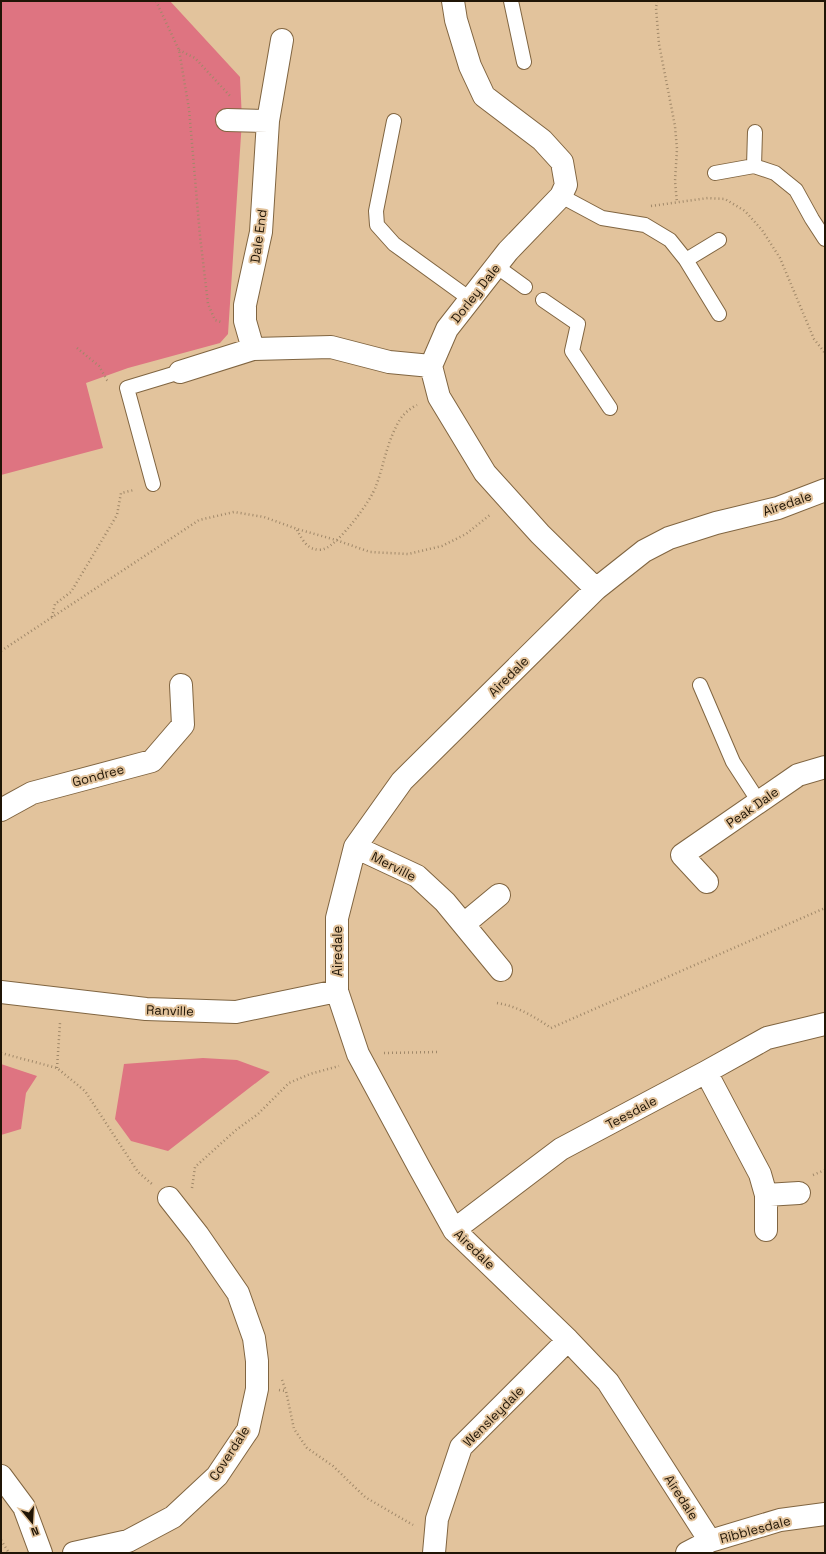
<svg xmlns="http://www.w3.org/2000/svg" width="826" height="1554" font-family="'Space Grotesk',sans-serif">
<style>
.green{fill:#de7481}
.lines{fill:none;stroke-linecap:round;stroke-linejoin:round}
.service-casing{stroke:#806541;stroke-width:16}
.minor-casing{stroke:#806541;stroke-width:24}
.path{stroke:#a08869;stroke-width:2.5;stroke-dasharray:1 3;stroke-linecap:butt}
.service{stroke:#fff;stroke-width:14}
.minor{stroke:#fff;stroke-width:22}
.labels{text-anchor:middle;stroke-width:4;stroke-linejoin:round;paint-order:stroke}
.street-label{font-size:13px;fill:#201506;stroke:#e2c39c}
</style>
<rect width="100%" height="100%" fill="#e2c39c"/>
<path class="green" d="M1 1H170L240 77 242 120 228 334 220 343 128 368 86 383 103 448 1 475Z
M203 1058 237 1060 270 1072 168 1151 131 1141 115 1119 124 1064Z
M1 1064 37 1076 26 1093 21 1129 1 1135Z"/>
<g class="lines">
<g class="service-casing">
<path id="service" d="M511 1 524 62
M394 121 376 211 377 225 394 244 470 299
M754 166 755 132
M715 173 754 166 775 173 796 190 812 219 825 239
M561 196 602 218 645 225 670 240 686 260 719 314
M686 260 719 240
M496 266 525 287
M543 300 578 324 572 351 610 408
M153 484 127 388 180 372
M700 685 733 762 759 802"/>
</g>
<g class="minor-casing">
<path id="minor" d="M453 1 456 20 470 66 484 96 542 140 562 162 566 185 561 196 508 251 447 329 431 366 439 397 485 473 540 534 596 589
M227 120 268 121
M253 349 245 321V305L261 232 268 121 282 40
M180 372 253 349 331 347 389 362 431 366
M1 810 32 793 152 761 183 725 181 685
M355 847 417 876 445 902 501 970
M707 882 682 855 798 775 825 767
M464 924 499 895
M1 992 146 1009 236 1012 337 991
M706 1072 760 1174 766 1195V1230
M766 1195 799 1193
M454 1230 561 1149 706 1072 767 1038 825 1024
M1 1476 24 1507 41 1553
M710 1541 608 1382 568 1340 454 1230 419 1167 358 1054 337 991V918L355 847 402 781 596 589 644 551 669 538 716 523 778 508 825 490
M74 1553 128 1541 173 1517 217 1476 248 1430 257 1389V1361L254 1338 238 1293 198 1235 169 1198
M434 1553 437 1519 461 1447 568 1340
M687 1553 710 1541 780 1520 825 1514"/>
</g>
<path class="path" d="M156 1 179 50 189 109 200 236 208 304 215 320 221 322
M657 1 656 8 659 44 675 126 677 149 675 181 677 203
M179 50 195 58 231 97
M651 206 708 198 725 199 745 211 762 230 780 258 814 339 825 353
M77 348 99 366 107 380 110 381
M297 530C301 537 306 548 315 549 317 550 322 550 324 549 339 544 371 501 376 486 384 465 386 445 398 423 402 415 409 409 417 405
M52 617 55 604 71 592 117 515 121 493 134 490
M1 651 199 520 234 512 264 517 297 529 336 540 370 552 408 554 442 546 466 534 491 514
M497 1003C517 1006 535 1017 551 1028L825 908
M1 1053 57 1068 85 1091 138 1172 152 1184
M384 1053 438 1052
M57 1068 60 1023
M813 1175 825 1170
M192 1188 195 1167 236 1130 258 1114 289 1083 310 1074 339 1066
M282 1380 286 1391
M279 1390 286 1391 294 1429 307 1448 333 1466 365 1497 413 1525
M1 1540 9 1553"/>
<use href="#service" class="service"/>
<use href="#minor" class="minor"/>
</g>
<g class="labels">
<g class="street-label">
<text transform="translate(258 236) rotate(-82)" y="5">Dale End</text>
<text transform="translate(475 293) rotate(-52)" y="5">Dorley Dale</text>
<text transform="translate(787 503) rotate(-19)" y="5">Airedale</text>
<text transform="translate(508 676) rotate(-45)" y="5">Airedale</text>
<text transform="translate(98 775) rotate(-15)" y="5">Gondree</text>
<text transform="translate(752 807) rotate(-35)" y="5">Peak Dale</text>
<text transform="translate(394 866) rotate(27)" y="5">Merville</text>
<text transform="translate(337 951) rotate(-90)" y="5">Airedale</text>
<text transform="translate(170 1010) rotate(2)" y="5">Ranville</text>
<text transform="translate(631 1112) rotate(-28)" y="5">Teesdale</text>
<text transform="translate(475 1249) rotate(44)" y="5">Airedale</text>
<text transform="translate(493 1416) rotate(-45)" y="5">Wensleydale</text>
<text transform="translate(229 1453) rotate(-57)" y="5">Coverdale</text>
<text transform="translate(682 1497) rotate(57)" y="5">Airedale</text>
<text transform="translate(755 1529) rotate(-15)" y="5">Ribblesdale</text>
</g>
</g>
<rect width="826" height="1554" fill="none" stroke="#201506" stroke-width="4"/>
<g transform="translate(32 1522) rotate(162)" stroke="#e2c39c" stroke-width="3" paint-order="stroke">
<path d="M0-3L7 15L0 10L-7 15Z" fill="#201506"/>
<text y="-6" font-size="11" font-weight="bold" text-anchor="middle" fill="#201506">N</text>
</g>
</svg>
